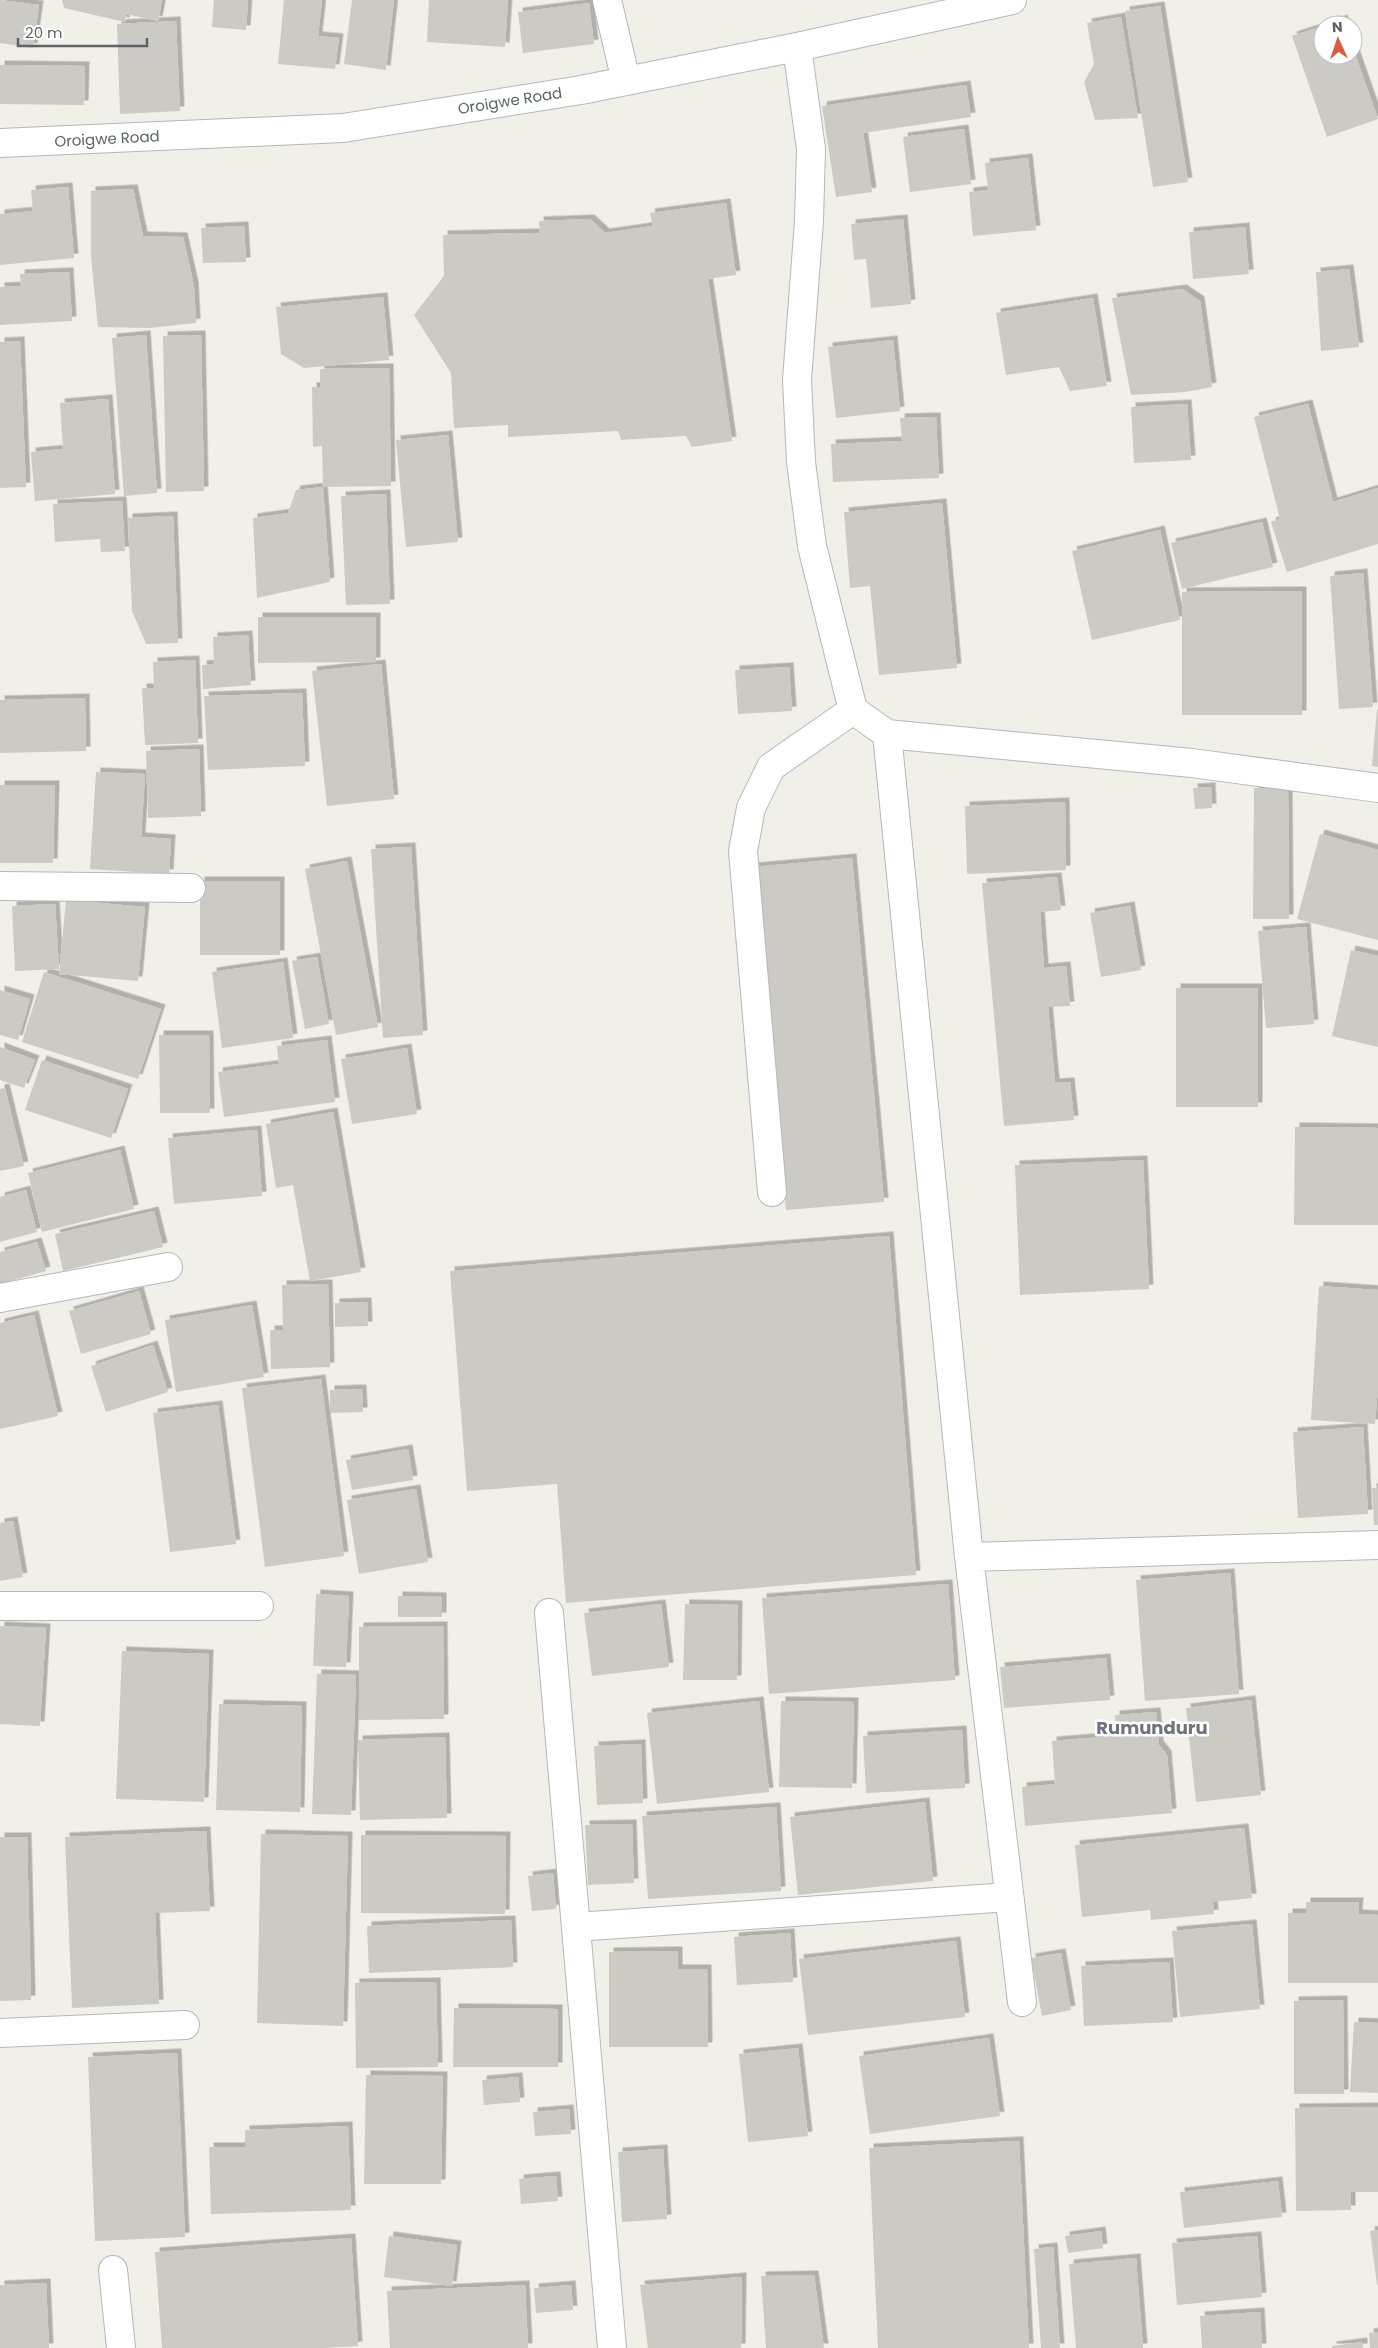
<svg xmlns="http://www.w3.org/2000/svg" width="1378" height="2348" font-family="Poppins,sans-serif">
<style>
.building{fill:#cccac4;filter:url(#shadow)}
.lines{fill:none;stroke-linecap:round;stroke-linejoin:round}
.minor-casing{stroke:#b5b7bb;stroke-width:30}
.minor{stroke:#fff;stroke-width:28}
.labels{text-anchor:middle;stroke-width:5;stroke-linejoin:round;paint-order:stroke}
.street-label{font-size:15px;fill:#5f6267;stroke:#fff}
.quarter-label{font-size:18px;font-weight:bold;fill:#707479;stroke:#fff}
</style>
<defs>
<filter id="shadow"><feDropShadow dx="4.5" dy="-4.5" stdDeviation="0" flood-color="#0004"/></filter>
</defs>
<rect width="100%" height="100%" fill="#f0efe8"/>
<path class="building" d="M0 0 39 5 33 48 0 43Z
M62 0H162L158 21 126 14 125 22 64 8Z
M214 0H248L246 30 212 27Z
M284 0H322L318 36 339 38 335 69 278 64Z
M352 0H394L386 70 344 64Z
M429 0H508L505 47 427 42Z
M589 3 594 44 523 53 518 12Z
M1160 6 1188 182 1153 187 1125 11Z
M1121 17 1138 118 1095 120 1084 82 1094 64 1087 23Z
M1343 19 1345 25H1326Z
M176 21 180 111 120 114 117 24Z
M1323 26V55H1353V48L1378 119 1327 137 1292 36Z
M0 65 85 66 84 105 0 104Z
M966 85 971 117 863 133 872 192 836 197 822 106Z
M964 129 971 184 910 192 903 137Z
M1028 158 1036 230 973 236 969 192 988 190 985 163Z
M68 187 74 258 0 265V214L33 211 31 190Z
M133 189 143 236 183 237 194 286 196 323 149 328 98 327 91 257V191Z
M726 203 736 275 708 279 732 441 692 447 686 436 621 440 618 431 508 437V425L454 428 451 373 414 315 444 276 443 235 540 233 539 221 590 219 605 233 653 226 650 213Z
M903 219 911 304 871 308 866 259 854 260 851 224Z
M244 226 246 262 203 263 201 228Z
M1245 227 1249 274 1193 279 1189 232Z
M1349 269 1359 347 1321 351 1316 272Z
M69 272 72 321 0 325V287L21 286 20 274Z
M1182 289 1200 301 1212 387 1186 392 1131 395 1112 298Z
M383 297 389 360 304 368 281 354 276 307Z
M1093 298 1107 386 1070 391 1059 367 1006 375 996 313Z
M146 335 157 493 124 496 112 338Z
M201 335 204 491 166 492 163 336Z
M893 340 900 411 836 418 828 347Z
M20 341 26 487 0 488V342Z
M389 368 391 486 323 487 330 582 257 598 253 518 288 513 296 490 323 487 322 446 313 447 312 387H320V369Z
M108 399 115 494 35 501 31 452 63 449 60 403Z
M1187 404 1191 460 1134 463 1131 407Z
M1308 404 1333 502 1378 488V544L1287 572 1271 522 1280 519 1254 417Z
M936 417 939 478 833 482 831 444 902 441 900 418Z
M448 435 458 542 406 547 396 440Z
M386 494 390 604 346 605 341 496Z
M122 501 125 551 101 552 100 539 55 542 53 504Z
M942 503 957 668 879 675 870 586 850 588 844 512Z
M173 516 178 643 146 644 132 611 128 518Z
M1262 522 1273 567 1182 589 1171 543Z
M1160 530 1180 620 1092 640 1072 551Z
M1363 573 1373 707 1339 709 1330 576Z
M1302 591V715H1182V592Z
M258 617H376V662L258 663Z
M248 635 251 685 203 689 202 665 214 664 213 637Z
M195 660 198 743 145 745 142 688H154L153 662Z
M381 664 394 799 327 806 312 671Z
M789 667 792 711 738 714 735 670Z
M302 693 305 766 208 770 204 696Z
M85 698 86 751 0 753V700Z
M1377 709H1378V767L1372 766Z
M199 749 201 816 148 818 146 751Z
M96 772 145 774 141 837 171 839 169 874 90 869Z
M0 785H55L53 863H0Z
M1211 787 1212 808 1195 809 1193 788Z
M1254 788 1288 789 1289 919H1253Z
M1065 802 1066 870 967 874 965 806Z
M1320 834 1378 850V940L1297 919Z
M411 847 423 1035 383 1038 371 849Z
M852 858 884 1202 786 1210 754 867Z
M347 861 378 1027 336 1035 305 869Z
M1057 877 1061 910 1040 912 1044 968 1066 966 1070 1006 1048 1007 1055 1083 1070 1082 1074 1120 1004 1126 982 883Z
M200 881H280V955H200Z
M66 900 145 907 138 981 59 974Z
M55 904 59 969 15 971 12 906Z
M1130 906 1141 970 1101 977 1090 913Z
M1306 927 1314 1024 1266 1028 1258 931Z
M1351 950 1378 956V1047L1332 1036Z
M317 957 329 1024 305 1029 292 961Z
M283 962 293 1038 222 1048 212 972Z
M44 972 161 1009 138 1079 22 1042Z
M1176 988H1258V1107H1176Z
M0 990 30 999 18 1040 0 1035Z
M159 1035H209L210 1113H160Z
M327 1040 335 1102 224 1117 218 1072 279 1064 277 1046Z
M0 1047 35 1060 24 1088 0 1080Z
M407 1048 417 1114 352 1124 341 1059Z
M42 1060 128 1089 111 1138 25 1110Z
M5 1088 24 1166 0 1171V1089Z
M333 1112 361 1272 310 1281 293 1185 276 1188 266 1124Z
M1295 1127 1378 1128V1225H1294Z
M257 1130 262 1196 174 1204 168 1138Z
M120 1150 134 1209 42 1232 28 1173Z
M1143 1160 1149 1289 1020 1295 1015 1165Z
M26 1190 37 1232 0 1242V1197Z
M154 1211 163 1247 63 1271 55 1234Z
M889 1236 916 1575 566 1603 557 1484 467 1491 450 1271Z
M37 1242 46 1271 0 1284V1252Z
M328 1284 330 1367 271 1369 270 1330H283L282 1285Z
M1319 1286 1378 1290V1385L1375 1424 1311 1420Z
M139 1291 151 1334 81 1354 69 1311Z
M367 1302 368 1326 335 1327V1303Z
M252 1305 264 1377 176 1392 165 1320Z
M34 1315 58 1416 0 1429V1323Z
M153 1345 168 1392 106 1412 91 1366Z
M321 1379 344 1556 265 1567 242 1388Z
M362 1389 363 1412 330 1413V1390Z
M218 1405 236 1544 170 1552 153 1413Z
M1363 1427 1368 1514 1298 1518 1293 1432Z
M408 1449 413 1480 352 1490 346 1460Z
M1372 1488H1378V1525H1374Z
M416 1489 428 1562 359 1574 347 1500Z
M13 1521 23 1577 0 1581V1523Z
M1230 1573 1239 1694 1145 1701 1136 1580Z
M948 1584 955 1680 769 1694 762 1598Z
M316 1594 349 1596 346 1667 313 1666Z
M398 1596 442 1597V1617H398Z
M661 1604 669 1667 592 1676 584 1613Z
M685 1604 738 1605 737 1680H683Z
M0 1626 46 1628 40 1726 0 1724Z
M443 1626 444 1719 359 1720V1627Z
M122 1651 209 1654 204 1802 116 1799Z
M1106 1658 1110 1700 1004 1708 1000 1667Z
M317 1674 356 1675 351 1815 312 1814Z
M1251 1700 1261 1795 1196 1802 1186 1708Z
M759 1701 769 1792 657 1804 647 1713Z
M781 1701 854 1702 852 1788 779 1787Z
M219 1704 302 1706 300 1812 216 1810Z
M1156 1712 1159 1745 1167 1755 1172 1813 1025 1826 1022 1787 1055 1784 1052 1741 1116 1736 1115 1715Z
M962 1730 965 1788 866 1793 863 1736Z
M445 1737 447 1818 360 1820 358 1740Z
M641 1744 643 1803 597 1805 594 1746Z
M925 1802 933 1881 798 1895 790 1817Z
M776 1807 781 1891 648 1899 642 1816Z
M632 1824 634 1883 588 1885 585 1825Z
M1244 1828 1252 1898 1213 1902 1214 1914 1151 1920 1150 1910 1082 1917 1075 1845Z
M206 1831 210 1911 155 1913 159 2004 72 2008 65 1837Z
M261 1834 348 1836 343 2026 257 2023Z
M361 1835 506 1836 505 1914 361 1913Z
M0 1837H27L31 2000 0 2001Z
M553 1873 556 1909 532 1911 528 1876Z
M1306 1902H1359L1358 1914 1378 1915V1983H1288V1913H1306Z
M511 1920 513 1967 369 1973 367 1926Z
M1252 1924 1260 2009 1180 2017 1172 1931Z
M790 1933 793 1982 737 1985 734 1937Z
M956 1941 965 2017 808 2035 799 1959Z
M678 1951V1969H707L708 2047H609V1952Z
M1061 1953 1071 2010 1042 2016 1031 1958Z
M1169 1962 1173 2022 1084 2026 1081 1966Z
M436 1982 438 2067 356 2068 355 1983Z
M1343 2000 1344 2094H1294V2001Z
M454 2008 558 2009V2067H453Z
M1354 2022 1378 2023V2093L1350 2092Z
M989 2038 1000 2116 870 2134 859 2056Z
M798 2048 808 2136 748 2142 739 2054Z
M177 2053 185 2237 95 2241 88 2057Z
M366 2075 443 2076 441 2184H364Z
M518 2077 520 2102 484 2105 482 2080Z
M1378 2107V2192H1351V2210L1296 2211 1295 2108Z
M569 2109 571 2134 535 2136 533 2112Z
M348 2126 351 2210 211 2214 209 2147H245V2130Z
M1019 2141 1029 2348H878L869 2148Z
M663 2149 667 2219 622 2222 618 2152Z
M556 2176 558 2201 521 2204 519 2179Z
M1278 2181 1282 2217 1184 2228 1180 2192Z
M1378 2230V2285H1377L1370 2231Z
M1101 2231 1103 2248 1068 2253 1065 2236Z
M389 2236 457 2245 452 2286 384 2277Z
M1257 2236 1262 2297 1177 2305 1172 2243Z
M351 2238 358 2346 324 2348H162L155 2252Z
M1053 2247 1060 2348H1041L1034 2249Z
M1136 2258 1143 2348H1076L1069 2264Z
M814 2275 824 2348H766L761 2276Z
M742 2277 741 2348H648L640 2285Z
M46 2283 49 2348H0V2285Z
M525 2285 528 2348H390L387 2291Z
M571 2285 573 2310 536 2313 534 2288Z
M1260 2312 1262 2348H1202L1200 2316Z
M1378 2332V2348H1370L1369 2333Z
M1363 2342V2348H1332V2346Z"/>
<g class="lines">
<g class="minor-casing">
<path id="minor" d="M607 0 626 81
M797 47 811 149 809 221 797 380 801 462 812 546 853 710 887 734 1192 763 1378 788
M0 143 343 128 581 90 797 47 1012 0
M887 734 969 1557 1022 2002
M0 886 191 888
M772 1192 743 851 751 808 771 767 853 710
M0 1298 168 1267
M969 1557 1378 1545
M0 1606H259
M549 1613 612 2348
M576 1927 1009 1897
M0 2033 185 2025
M113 2270 121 2348"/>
</g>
<use href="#minor" class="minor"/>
</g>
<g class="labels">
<g class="street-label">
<text transform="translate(510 101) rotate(-9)" y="5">Oroigwe Road</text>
<text transform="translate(107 139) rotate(-3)" y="5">Oroigwe Road</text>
</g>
<g class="quarter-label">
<text x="1152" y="1734">Rumunduru</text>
</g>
</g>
<g transform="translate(1338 40) rotate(357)"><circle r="24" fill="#ffffff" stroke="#bfc0c2"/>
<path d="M0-4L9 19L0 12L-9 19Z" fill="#dc5c42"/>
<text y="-8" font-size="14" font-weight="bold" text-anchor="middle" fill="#5f6267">N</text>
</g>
<path d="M18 38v8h129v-8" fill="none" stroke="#5f6267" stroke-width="2.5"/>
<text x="25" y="38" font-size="15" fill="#5f6267" stroke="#ffffff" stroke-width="4" paint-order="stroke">20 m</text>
</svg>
